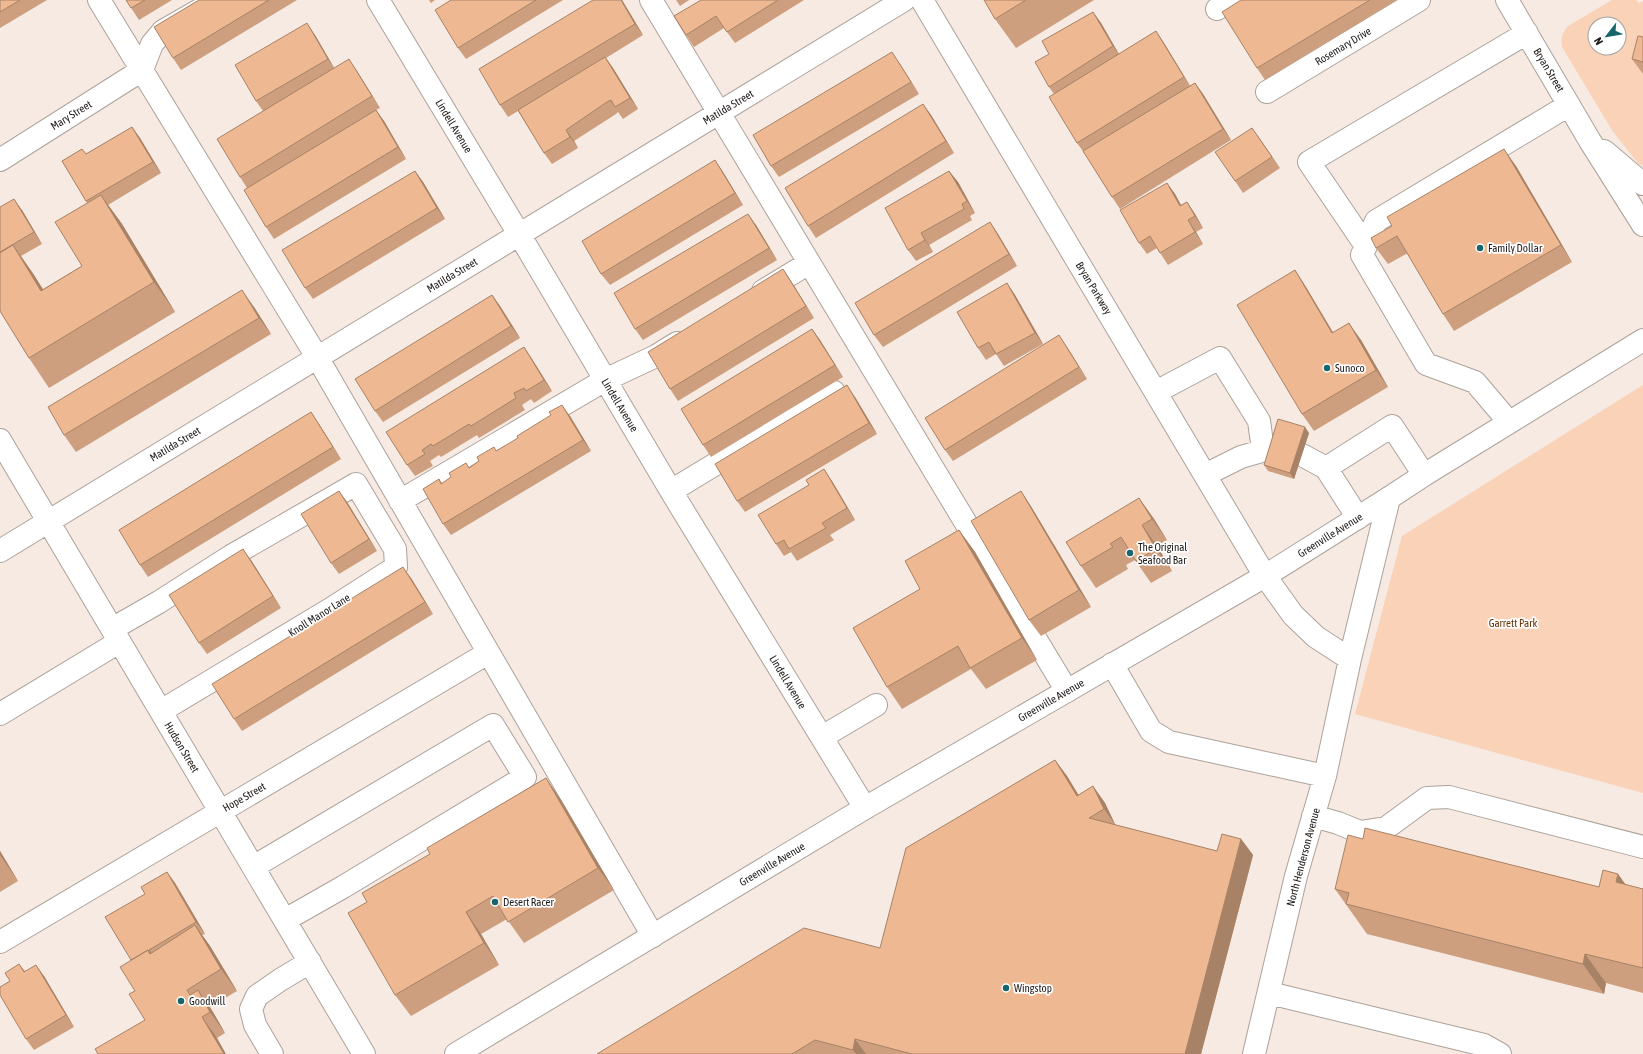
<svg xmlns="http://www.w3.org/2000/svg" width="1643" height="1054" font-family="'Asap Condensed',sans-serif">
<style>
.green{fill:#f9d2b7;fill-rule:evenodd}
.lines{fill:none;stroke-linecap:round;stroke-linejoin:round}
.minor-casing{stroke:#aca29a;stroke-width:24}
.major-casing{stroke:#aca29a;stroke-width:24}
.minor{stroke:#fff;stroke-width:22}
.major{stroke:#fff;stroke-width:22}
.wall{fill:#cd9f7e}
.shaded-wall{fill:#a78266}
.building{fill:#eeb992;stroke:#a78266}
.poi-dot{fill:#18666b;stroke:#fff;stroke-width:1.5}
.labels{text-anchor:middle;stroke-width:3.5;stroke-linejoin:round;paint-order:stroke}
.street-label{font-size:11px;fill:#1e1a18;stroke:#fff}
.poi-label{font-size:11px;fill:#1e1a18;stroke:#fff;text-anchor:start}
.park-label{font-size:11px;fill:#653405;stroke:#fff}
</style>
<rect width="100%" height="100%" fill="#f6eae2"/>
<path class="green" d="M1612 0H1636L1639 3 1643 1V166L1638 163 1613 132 1562 47C1561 38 1562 33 1568 26ZM1595 24H1619V48H1595Z
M1643 385V793L1355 714 1402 536Z"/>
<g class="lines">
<g class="minor-casing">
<path id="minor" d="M99 0 317 357 653 936
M378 0 519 234 671 491 865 808
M651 0 1067 691
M922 0 1265 576 1293 615 1316 637 1350 659
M1507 0 1590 141 1643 225
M1217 9 1231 0
M1267 92 1419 0
M1604 151 1643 184
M0 160 142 70 152 44 163 31 217 0
M1366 246 1309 162 1527 33
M763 291 809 263
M1156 392 1220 358 1259 421 1263 450
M1509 422 1475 382 1426 364 1362 255 1376 221 1569 105
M0 440 364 1054
M1302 455 1326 468 1358 518
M1326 468 1392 426 1424 475
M1205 475 1241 457 1276 447
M671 491 834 392
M400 501 605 380 656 356 677 343
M0 551 904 0
M112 629 159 602 231 556 356 484 395 549 396 567 329 610 161 711
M1112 664 1151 731 1169 742 1325 776
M0 714 119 642
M822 737 876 705
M1313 816 1338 823 1360 832 1386 828 1427 798 1449 797 1643 847
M253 867 493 725 525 777 343 887 285 920
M0 942 488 653
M1269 993 1484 1045 1500 1054
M272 1054 255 1025 251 1009 257 996 280 980 310 962
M1254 1054 1296 876 1325 776 1350 659 1389 498"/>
</g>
<g class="major-casing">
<path id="major" d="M456 1054 865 808 1265 576 1389 498 1424 475 1643 340"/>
</g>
<use href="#minor" class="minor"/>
<use href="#major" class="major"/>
</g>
<path class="wall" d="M0 0H47L0 28Z
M126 0H172L139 20Z
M199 0H297L181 70 173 58Z
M429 0H435L431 3Z
M451 0H563L466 59 458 48Z
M593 0H622L643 35 606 58 613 68 638 109 623 119 618 112 616 114 574 141 578 148 552 164 544 153 518 111 508 117 500 105Z
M676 0H689L680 6Z
M701 0H804L735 43 724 28 694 47 686 35Z
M984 0H1094L1016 48 995 19Z
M1241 0H1397L1265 80 1257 68Z
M1093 12 1101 23 1119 54 1156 31 1164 43 1190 86 1195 83 1203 94 1231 140 1120 209 1112 197 1085 154 1077 143 1054 94 1049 87V54Z
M315 35 334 68 357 71 380 108 376 110 384 121 406 159 274 239 266 227 247 188 240 177 263 111 256 101Z
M1643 37V74L1632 59Z
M900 64 919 94 779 177 771 166Z
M923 104 931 115 954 153 816 238 808 226Z
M132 127 140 138 161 173 108 205 122 224 175 312 49 388 29 358 0 311V207L22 210 42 244 21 256 34 275 43 289 82 266 87 203 62 161 82 149 86 154Z
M1252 128 1280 168 1243 193 1235 181Z
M715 160 723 172 743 205 610 285 601 274Z
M1516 166 1572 262 1454 331 1443 314 1408 253 1388 264 1376 248Z
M415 171 423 182 445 219 313 299 305 288Z
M949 171 958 182 975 213 970 216 972 220 929 245 933 252 916 261 908 250Z
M1167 183 1175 194 1181 205 1187 202 1195 214 1203 228 1196 232 1203 244 1168 265 1157 248 1147 254 1139 243Z
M990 222 998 234 1017 266 883 347 874 335Z
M756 225 777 260 643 340 635 329Z
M783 269 791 281 814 318 678 401 670 389Z
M1295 270 1306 287 1333 332 1361 340 1388 387 1314 431 1302 414Z
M1007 283 1015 295 1043 344 1004 366 996 354 986 360 978 348Z
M492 295 500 306 520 338 383 422 375 411Z
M254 307 271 334 76 452 64 435Z
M812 329 820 340 843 377 711 457 703 445Z
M524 347 532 359 552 391 534 403 531 399 522 405 525 410 479 438 477 435 441 457 439 455 430 461 433 466 415 476 407 465Z
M1067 347 1087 379 953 461 945 450Z
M855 397 877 434 745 512 737 501Z
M311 412 319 424 341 459 148 577 140 565Z
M570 416 591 451 451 535 443 524 439 479 442 483 497 450Z
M1309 433 1294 479 1268 471 1264 465Z
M832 481 855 520 830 535 834 540 797 561 791 552 784 556 776 544Z
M339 491 347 502 377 551 339 574 331 563Z
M1021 491 1032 508 1091 607 1041 636 1029 620Z
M1139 498 1154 519 1167 540 1157 546 1172 571 1151 583 1135 560 1126 565 1128 569 1096 588 1081 566Z
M959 530 975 552 1037 660 986 689 971 669 902 709 887 687 920 589Z
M251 560 281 608 207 654 199 643Z
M411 578 433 614 242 731 234 719Z
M1055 760 1067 776 1078 795 1093 786 1105 803 1115 825 1217 851 1241 839 1253 855 1201 1054H597L880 948Z
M546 778 561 800 614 890 524 943 507 919 481 934 499 965 411 1016 395 995 367 902 430 854Z
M1363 839 1599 887 1618 874 1626 885 1643 889V993L1606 983 1604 994 1367 934 1335 889Z
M0 851 18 881 0 892Z
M167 872 175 883 205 934 202 935 210 946 237 991 210 1007 225 1033 217 1038 145 1020 135 991 131 960 145 894Z
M19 964 25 971 44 976 74 1027 34 1050 26 1039 10 981Z"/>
<path class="shaded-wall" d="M621 0H622L643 35 635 24Z
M1093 12 1101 23 1121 58 1113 46Z
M307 23 315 35 336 71 328 59Z
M1156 31 1164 43 1192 89 1184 77Z
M892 52 900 64 919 94 911 82Z
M605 57 613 68 638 109 630 98Z
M349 59 357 71 380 108 372 96Z
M1195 83 1203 94 1231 140 1223 129Z
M923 104 931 115 954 153 946 141Z
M376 110 384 121 406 159 398 147Z
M132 127 140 138 161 173 153 162Z
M1252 128 1260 139 1280 168 1272 157Z
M566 130 574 141 578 148 570 137Z
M1504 149 1516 166 1572 262 1561 245Z
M715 160 723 172 743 205 735 193Z
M415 171 423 182 445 219 437 208Z
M949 171 958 182 975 213 967 201Z
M1167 183 1175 194 1188 218 1180 206Z
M101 195 122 224 175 312 154 282Z
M14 199 22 210 42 244 34 232Z
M1187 202 1195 214 1203 228 1195 216Z
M748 214 756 225 777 260 769 248Z
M1188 220 1196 232 1203 244 1195 232Z
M990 222 998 234 1017 266 1009 254Z
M921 233 929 245 933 252 925 240Z
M13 245 34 275 61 320 41 291Z
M783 269 791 281 814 318 806 306Z
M1295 270 1306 287 1343 350 1332 333Z
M1007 283 1015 295 1043 344 1035 333Z
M242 290 254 307 271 334 259 318Z
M492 295 500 306 520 338 511 326Z
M1349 323 1361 340 1388 387 1376 370Z
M812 329 820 340 843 377 835 365Z
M1059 335 1067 347 1087 379 1079 367Z
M524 347 532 359 552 391 544 380Z
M847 385 855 397 877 434 869 423Z
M562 405 570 416 591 451 583 440Z
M311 412 319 424 341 459 333 447Z
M1305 427 1309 433 1294 479 1290 473Z
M824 469 832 481 855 520 847 508Z
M339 491 347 502 377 551 369 539Z
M1021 491 1032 508 1091 607 1079 590Z
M1139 498 1154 519 1167 540 1152 519Z
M1142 525 1157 546 1172 571 1156 549Z
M959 530 975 552 1037 660 1022 638Z
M243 549 251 560 281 608 273 596Z
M403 567 411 578 433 614 425 602Z
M1055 760 1067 776 1089 812 1077 796Z
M546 778 561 800 614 890 598 868Z
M1093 786 1105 803 1116 826 1104 809Z
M1241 839 1253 855 1201 1054H1185Z
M0 851 18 881 0 855Z
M167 872 175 883 205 934 196 922Z
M1618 874 1639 904 1616 882Z
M466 912 481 934 499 965 484 943Z
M195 925 210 946 237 991 221 969Z
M1585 954 1606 983 1604 994 1583 964Z
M36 965 44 976 74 1027 66 1015Z
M198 990 213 1012 225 1033 210 1012Z
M202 1017 217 1038 226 1054H224Z
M855 1039 866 1054H856L853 1050Z"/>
<path class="building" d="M0 0H20L0 12Z
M126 0H145L131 8Z
M199 0H269L173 58 154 27Z
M451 0H536L458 48 435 10Z
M593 0H621L635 24 500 105 479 69Z
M701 0H778L727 32 716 16 686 35 674 16Z
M984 0H1026L995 19Z
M1241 0H1370L1257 68 1222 12Z
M1093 12 1113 46 1049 87 1035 62 1049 54 1042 41Z
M307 23 328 59 256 101 235 65Z
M1156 31 1184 77 1077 143 1049 97Z
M1638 36 1643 37V62L1632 59Z
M892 52 911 82 771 166 753 135Z
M605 57 630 98 615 107 611 100 607 102 566 130 570 137 544 153 518 110Z
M349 59 372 96 240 177 217 139Z
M1195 83 1223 129 1112 197 1083 151Z
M923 104 946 141 808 226 785 188Z
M376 110 398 147 266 227 244 190Z
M132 127 153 162 86 201 62 161 82 149 86 154Z
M1252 128 1272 157 1235 181 1215 152Z
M1504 149 1561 245 1443 314 1397 236 1376 248 1371 238 1392 226 1387 217Z
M715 160 735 193 601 274 582 241Z
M415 171 437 208 305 288 282 250Z
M949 171 967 201 962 204 964 209 921 233 925 240 908 250 885 208Z
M1167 183 1180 206 1187 202 1195 216 1188 220 1195 232 1160 253 1150 236 1139 243 1120 210Z
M101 195 154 282 29 358 0 311V253L13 245 41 291 82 266 55 222Z
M14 199 34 232 0 252V207Z
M748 214 769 248 635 329 614 293Z
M990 222 1009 254 874 335 855 303Z
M783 269 806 306 670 389 648 352Z
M1295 270 1332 333 1349 323 1376 370 1302 414 1237 305Z
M1007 283 1035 333 996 354 989 342 978 348 957 312Z
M242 290 259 318 64 435 48 407Z
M492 295 511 326 375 411 355 379Z
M812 329 835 365 703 445 681 409Z
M1059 335 1079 367 945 450 925 418Z
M524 347 544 380 526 391 524 388 514 393 516 398 471 426 469 424 433 446 431 444 422 450 425 454 407 465 386 432Z
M847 385 869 423 737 501 715 464Z
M562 405 583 440 443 524 423 489 439 479 441 484 451 477 449 473 466 463 469 468 479 461 477 457 494 447 496 451 518 438 517 436 551 415 549 412Z
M311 412 333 447 140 565 119 530Z
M1278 419 1305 427 1290 473 1264 465Z
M824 469 847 508 822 523 826 528 789 549 784 540 776 544 758 515 809 485 806 480Z
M339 491 369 539 331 563 301 514Z
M1021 491 1079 590 1029 620 971 521Z
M1139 498 1152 519 1142 525 1156 549 1136 561 1121 537 1110 544 1113 547 1081 566 1066 542Z
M959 530 1022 638 970 668 958 646 887 687 853 628 920 589 905 561Z
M243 549 273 596 199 643 169 595Z
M403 567 425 602 234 719 212 684Z
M1055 760 1077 796 1093 786 1104 809 1089 818 1217 851 1222 834 1241 839 1185 1054H912L855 1039 853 1050 815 1040 792 1054H597L804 928 880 948 906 848Z
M546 778 598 868 508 922 493 896 466 912 484 943 395 995 348 913 367 902 362 893 430 854 427 848Z
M1365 828 1599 887 1603 870 1618 874 1616 882 1643 889V968L1585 954 1583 964 1346 904 1349 893 1335 889 1348 835 1363 839Z
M167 872 196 922 149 950 151 953 150 954 148 950 131 960 105 917 145 894 141 887Z
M195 925 221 969 187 990 190 995 198 990 210 1012 202 1017 224 1054H98L95 1049 145 1020 129 994 135 991 120 967 148 950 150 954Z
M19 964 24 972 36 965 66 1015 26 1039 0 995V987L10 981 5 973Z"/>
<g class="poi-dot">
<circle cx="1480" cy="248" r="4"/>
<circle cx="1327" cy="368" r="4"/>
<circle cx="1130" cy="553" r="4"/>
<circle cx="495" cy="902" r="4"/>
<circle cx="1006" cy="988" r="4"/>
<circle cx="181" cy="1001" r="4"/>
</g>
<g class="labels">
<g class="street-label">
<text transform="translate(1343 46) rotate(-31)" y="4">Rosemary Drive</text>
<text transform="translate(1549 70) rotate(59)" y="4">Bryan Street</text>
<text transform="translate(728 107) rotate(-31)" y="4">Matilda Street</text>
<text transform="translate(71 115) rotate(-32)" y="4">Mary Street</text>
<text transform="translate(454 126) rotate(59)" y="4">Lindell Avenue</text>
<text transform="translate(452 275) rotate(-31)" y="4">Matilda Street</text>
<text transform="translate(1094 288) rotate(59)" y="4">Bryan Parkway</text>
<text transform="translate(620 405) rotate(59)" y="4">Lindell Avenue</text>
<text transform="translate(175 444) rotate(-31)" y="4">Matilda Street</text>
<text transform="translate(1330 535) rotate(-32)" y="4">Greenville Avenue</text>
<text transform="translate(319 615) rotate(-32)" y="4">Knoll Manor Lane</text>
<text transform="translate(788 682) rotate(59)" y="4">Lindell Avenue</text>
<text transform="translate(1051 700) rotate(-30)" y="4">Greenville Avenue</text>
<text transform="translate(182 747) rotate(59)" y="4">Hudson Street</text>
<text transform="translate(244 797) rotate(-30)" y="4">Hope Street</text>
<text transform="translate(1303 857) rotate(-75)" y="4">North Henderson Avenue</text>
<text transform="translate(772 864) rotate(-31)" y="4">Greenville Avenue</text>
</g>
<g class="poi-label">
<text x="1488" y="252">Family Dollar</text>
<text x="1335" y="372">Sunoco</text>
<text x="1138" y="551">The Original<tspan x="1138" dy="13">Seafood Bar</tspan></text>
<text x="503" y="906">Desert Racer</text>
<text x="1014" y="992">Wingstop</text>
<text x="189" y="1005">Goodwill</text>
</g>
<g class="park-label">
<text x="1513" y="627">Garrett Park</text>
</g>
</g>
<g transform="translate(1607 36) rotate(239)"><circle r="19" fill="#ffffff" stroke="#a5a3a3"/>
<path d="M0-3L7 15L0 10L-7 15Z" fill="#18666b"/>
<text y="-6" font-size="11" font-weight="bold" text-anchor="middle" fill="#1e1a18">N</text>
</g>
</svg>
